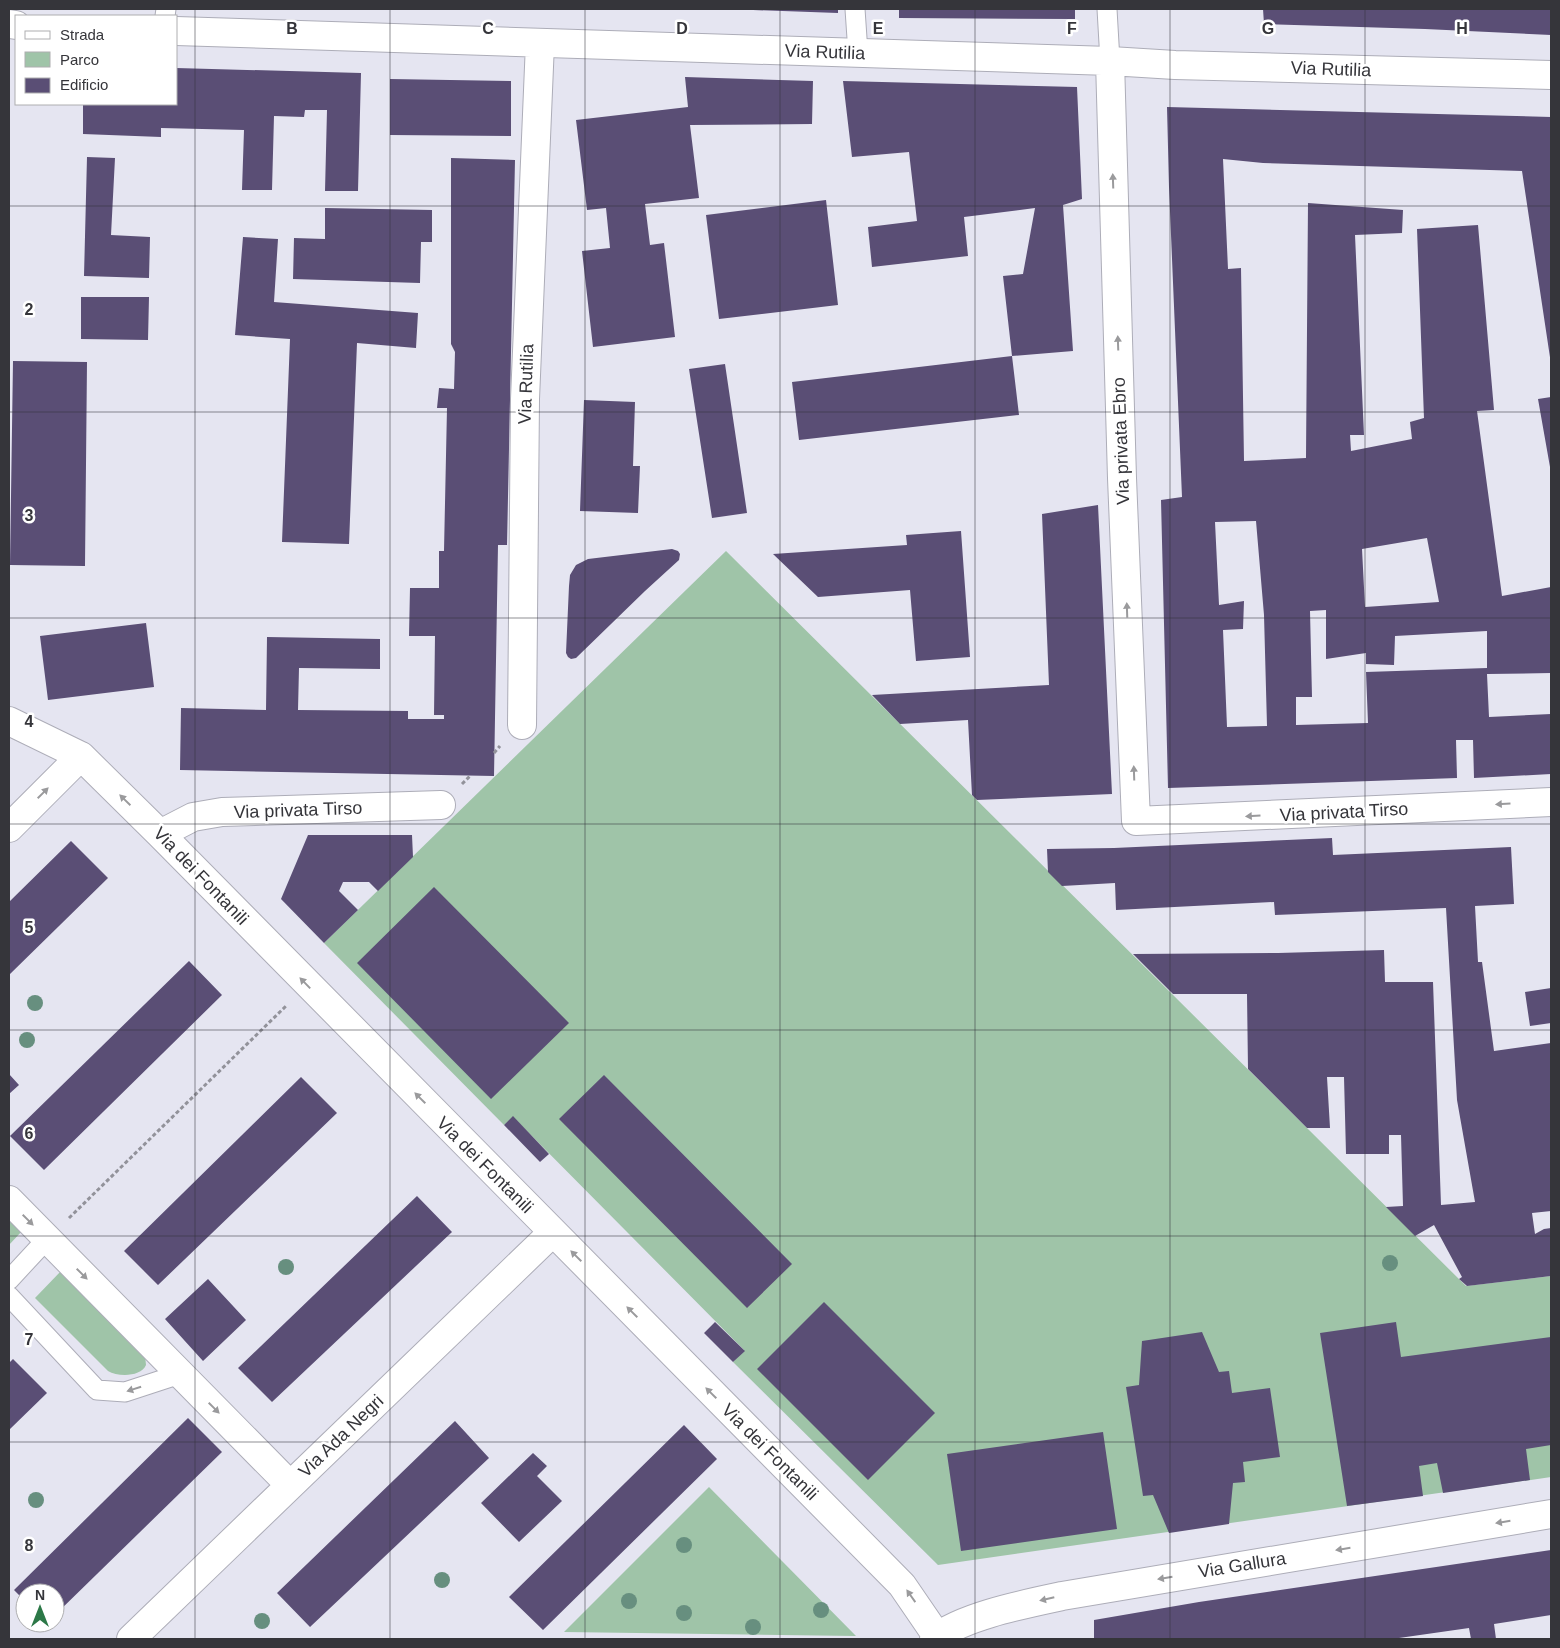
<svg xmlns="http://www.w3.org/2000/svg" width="1560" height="1648" font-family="Helvetica,sans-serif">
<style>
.green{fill:#9fc4a8}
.building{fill:#5a4e75;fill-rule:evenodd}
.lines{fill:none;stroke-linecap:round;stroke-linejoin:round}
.lane-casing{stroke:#adadb8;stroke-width:21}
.street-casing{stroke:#adadb8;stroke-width:30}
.path{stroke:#92929a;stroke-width:3;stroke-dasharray:4 2.5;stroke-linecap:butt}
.lane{stroke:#fff;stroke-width:19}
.street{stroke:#fff;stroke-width:28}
.tree{fill:#678f7f}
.oneway{fill:#9a9a9c}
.grid{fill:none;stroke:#35353a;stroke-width:1;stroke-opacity:0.55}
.labels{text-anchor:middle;stroke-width:5;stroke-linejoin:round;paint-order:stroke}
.street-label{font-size:18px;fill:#35353a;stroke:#fff}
.grid-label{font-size:16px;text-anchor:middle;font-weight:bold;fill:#35353a;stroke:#fff;stroke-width:5;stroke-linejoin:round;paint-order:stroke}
</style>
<rect width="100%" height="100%" fill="#e5e5f1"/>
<path class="green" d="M726 551 1466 1286 1551 1276V1477L938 1565 733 1362 744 1350 513 1117 504 1125 324 943Z
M9 1218 22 1231 9 1245Z
M61 1271 145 1355 146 1365C141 1377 118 1377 108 1371L35 1298Z
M709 1487 856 1636 564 1632Z"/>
<path class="building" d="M753 9H838V13L753 10Z
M899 9H1075V19L899 18Z
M1263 9H1551V35L1425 29 1264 24Z
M176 68 361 73 358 191H325L327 110H305L304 117 274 116 272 190H242L244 130 161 128V137L83 134V104H176Z
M685 77 813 81 812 124 690 125 699 198 645 204 650 245 664 243 675 337 593 347 582 251 610 248 606 208 587 210 576 120 688 107Z
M390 79 511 81V136L390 135Z
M843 81 1077 87 1082 199 1063 205 1073 351 1012 356 1003 276 1023 274 1035 208 964 217 968 256 872 267 868 227 917 221 909 152 852 157Z
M1167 107 1551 117V364L1522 171 1263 163 1223 159 1228 269 1241 268 1244 461 1306 458 1308 203 1403 210 1402 233 1355 235 1364 435H1350L1351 451 1412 439 1410 422 1424 418 1417 229 1478 225 1494 410 1477 411 1502 596 1551 587V673L1487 674 1489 717 1551 714V774L1474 778 1473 740H1456L1457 778 1168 788 1161 500 1182 497 1169 187ZM1256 521 1264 615 1267 726 1227 727 1223 630 1243 629 1244 601 1219 605 1215 522ZM1427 538 1439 602 1365 607 1362 549ZM1326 610V659L1366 653V664L1394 665 1395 636 1487 631V668L1366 672 1368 723 1296 725V697H1312L1310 611Z
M87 157 115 158 111 235 150 237 149 278 84 276Z
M451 158 515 160 507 545H498L494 776 180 770 181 708 266 710 267 637 380 639V669L299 668 298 710 408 711V719H444V715H434L435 636H409L410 588H439V551H444L447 408H437L439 388 454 389 455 352 451 344Z
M826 200 838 305 719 319 706 215Z
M325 208 432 210V242H421L420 283 293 279 294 238 325 239Z
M243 237 278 239 274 302 418 313 416 348 357 343 349 544 282 542 290 339 235 335Z
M81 297H149L148 340 81 339Z
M1012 356 1019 415 799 440 792 382Z
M13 361 87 362 85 566 10 565Z
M725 364 747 513 712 518 689 369Z
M1551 397V467H1550L1538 399Z
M584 400 635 402 633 466H640L638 513 580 511Z
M1098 505 1112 794 977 800 972 795 968 720 900 724 872 695 1049 685 1042 514Z
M961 531 970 657 916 661 910 590 818 597 773 554 907 545 906 535Z
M672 549 678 551 680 554 679 560 645 591 576 658 571 659 568 657 566 653 569 586 570 575 576 565 588 559Z
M146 623 154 687 48 700 40 636Z
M308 835H412L413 857 378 891 369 882H343L339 891 358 910 324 943 281 899Z
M1332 838 1333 855 1511 847 1514 904 1475 906 1478 962H1482L1494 1051 1551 1043V1211L1532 1213 1535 1234 1544 1229 1551 1228V1276L1467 1286 1459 1279 1462 1277 1434 1225 1415 1236 1386 1207 1403 1206 1401 1135H1389V1154H1346L1344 1077H1327L1330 1128H1307L1248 1069 1247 994H1173L1133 954 1278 953 1384 950 1385 982H1433L1441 1205 1475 1202 1457 1100 1446 908 1275 915 1274 902 1116 910 1115 883 1062 886 1048 872 1047 849 1114 848Z
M71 841 108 878 9 975V902Z
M434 887 569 1023 491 1099 357 963Z
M189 961 222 995 44 1170 10 1136Z
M1551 988V1023L1530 1026 1525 992Z
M9 1074 19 1085 9 1094Z
M604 1075 792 1264 747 1308 559 1119Z
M301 1077 337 1113 158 1285 124 1251Z
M513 1116 549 1154 540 1162 504 1125Z
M417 1196 452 1232 272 1402 238 1368Z
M208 1279 246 1320 203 1361 165 1319Z
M824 1302 935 1413 868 1480 757 1369Z
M715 1322 745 1351 733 1362 704 1333Z
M1396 1322 1401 1357 1551 1337V1445L1526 1449 1530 1480 1443 1493 1437 1463 1419 1466 1423 1496 1347 1506 1320 1333Z
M1202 1332 1219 1372 1229 1371 1232 1393 1270 1388 1280 1457 1243 1462 1245 1482 1233 1483 1229 1524 1169 1533 1153 1495 1143 1496 1126 1387 1139 1385 1142 1341Z
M13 1359 47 1393 9 1430V1363Z
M188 1418 222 1452 55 1615V1593H25V1601L14 1590Z
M455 1421 489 1458 310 1627 277 1593Z
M684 1425 717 1459 543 1630 509 1597Z
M1103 1432 1117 1529 961 1551 947 1454Z
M533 1453 547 1466 537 1476 562 1501 519 1542 481 1503Z
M1551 1550V1615L1494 1624 1496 1639H1471L1469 1628 1392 1639H1094V1620L1199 1602Z"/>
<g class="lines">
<g class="lane-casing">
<path id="lane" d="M855 9 858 53
M1107 9 1110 61
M165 16 166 9
M9 1280 47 1239
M9 1296 97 1390 125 1392 180 1374"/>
</g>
<g class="street-casing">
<path id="street" d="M9 24 16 25
M176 31 1110 61 1175 65 1551 75
M1110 61 1122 478 1136 821 1551 802
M9 721 81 756 160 834 902 1585 939 1639
M522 725 525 399 540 43
M9 828 81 756
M160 834 193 817 222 812 441 805
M9 1200 290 1485
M131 1639 552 1233
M934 1639C963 1616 1025 1604 1062 1596L1551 1514"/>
</g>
<path class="path" d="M494 753 500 746
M462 784 471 775
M69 1218 286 1006"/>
<use href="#lane" class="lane"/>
<use href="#street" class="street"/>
</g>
<g class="tree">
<circle cx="35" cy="1003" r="8"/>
<circle cx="27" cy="1040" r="8"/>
<circle cx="1390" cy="1263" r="8"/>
<circle cx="286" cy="1267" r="8"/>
<circle cx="36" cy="1500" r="8"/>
<circle cx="684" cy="1545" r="8"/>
<circle cx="442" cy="1580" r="8"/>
<circle cx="629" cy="1601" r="8"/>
<circle cx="821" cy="1610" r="8"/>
<circle cx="684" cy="1613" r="8"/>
<circle cx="262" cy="1621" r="8"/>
<circle cx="753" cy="1627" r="8"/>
</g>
<defs><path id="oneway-solid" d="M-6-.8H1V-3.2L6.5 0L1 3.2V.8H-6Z" transform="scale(1.25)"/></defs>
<g class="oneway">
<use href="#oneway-solid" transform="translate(1113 181) rotate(-92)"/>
<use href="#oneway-solid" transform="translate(1118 343) rotate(-92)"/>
<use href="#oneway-solid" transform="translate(1127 610) rotate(-92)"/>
<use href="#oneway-solid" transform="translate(1134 773) rotate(-92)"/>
<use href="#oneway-solid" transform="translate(43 793) rotate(-45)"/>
<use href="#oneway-solid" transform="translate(125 800) rotate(-136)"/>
<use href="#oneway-solid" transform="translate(1503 804) rotate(177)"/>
<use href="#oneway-solid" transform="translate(1253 816) rotate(177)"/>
<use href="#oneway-solid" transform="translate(305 983) rotate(-134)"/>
<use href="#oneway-solid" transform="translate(420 1098) rotate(-135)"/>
<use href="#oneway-solid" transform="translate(28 1220) rotate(45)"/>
<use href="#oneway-solid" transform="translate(576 1256) rotate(-135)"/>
<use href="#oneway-solid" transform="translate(82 1274) rotate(45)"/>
<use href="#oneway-solid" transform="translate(632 1312) rotate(-135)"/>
<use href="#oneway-solid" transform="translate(134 1389) rotate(162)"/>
<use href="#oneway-solid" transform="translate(711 1393) rotate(-135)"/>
<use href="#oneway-solid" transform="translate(214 1408) rotate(45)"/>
<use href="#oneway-solid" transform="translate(1503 1522) rotate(171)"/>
<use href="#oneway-solid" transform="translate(1343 1549) rotate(171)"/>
<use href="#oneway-solid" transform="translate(1165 1578) rotate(171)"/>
<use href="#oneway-solid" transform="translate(911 1596) rotate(-125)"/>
<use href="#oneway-solid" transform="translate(1047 1599) rotate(167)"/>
</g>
<path class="grid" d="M195 9V1639M390 9V1639M585 9V1639M780 9V1639M975 9V1639M1170 9V1639M1365 9V1639M9 206H1551M9 412H1551M9 618H1551M9 824H1551M9 1030H1551M9 1236H1551M9 1442H1551"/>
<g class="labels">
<g class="street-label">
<text transform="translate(825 52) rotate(2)" y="6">Via Rutilia</text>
<text transform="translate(1331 69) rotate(2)" y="6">Via Rutilia</text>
<text transform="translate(526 384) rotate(-88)" y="6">Via Rutilia</text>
<text transform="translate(1121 441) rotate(-92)" y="6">Via privata Ebro</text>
<text transform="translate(298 810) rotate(-2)" y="6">Via privata Tirso</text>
<text transform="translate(1344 812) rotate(-3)" y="6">Via privata Tirso</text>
<text transform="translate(201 876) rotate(46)" y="6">Via dei Fontanili</text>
<text transform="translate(485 1165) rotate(45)" y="6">Via dei Fontanili</text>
<text transform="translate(341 1436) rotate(-44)" y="6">Via Ada Negri</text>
<text transform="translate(770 1452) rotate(45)" y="6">Via dei Fontanili</text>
<text transform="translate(1242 1565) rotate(-9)" y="6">Via Gallura</text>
</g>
</g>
<g class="grid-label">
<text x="292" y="34">B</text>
<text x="488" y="34">C</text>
<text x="682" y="34">D</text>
<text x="878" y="34">E</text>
<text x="1072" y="34">F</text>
<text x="1268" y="34">G</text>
<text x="1462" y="34">H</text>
<text x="29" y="315">2</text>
<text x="29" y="521">3</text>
<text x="29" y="727">4</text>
<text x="29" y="933">5</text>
<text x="29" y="1139">6</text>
<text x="29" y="1345">7</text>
<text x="29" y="1551">8</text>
</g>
<rect width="1560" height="1648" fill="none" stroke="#35353a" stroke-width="20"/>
<rect x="15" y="15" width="162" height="90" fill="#ffffff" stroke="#aeaeb0"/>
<rect x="25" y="31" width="25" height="8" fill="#ffffff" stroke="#aeaeb0"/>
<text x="60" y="40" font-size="15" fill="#35353a">Strada</text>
<rect x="25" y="52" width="25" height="15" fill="#9fc4a8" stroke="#aeaeb0"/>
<text x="60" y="65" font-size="15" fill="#35353a">Parco</text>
<rect x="25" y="78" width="25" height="15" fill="#5a4e75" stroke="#aeaeb0"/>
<text x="60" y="90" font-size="15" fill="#35353a">Edificio</text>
<g transform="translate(40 1608)"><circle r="24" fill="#ffffff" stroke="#aeaeb0"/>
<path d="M0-4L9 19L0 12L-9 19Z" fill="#2c7847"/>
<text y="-8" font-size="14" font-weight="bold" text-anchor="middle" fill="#35353a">N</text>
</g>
</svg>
